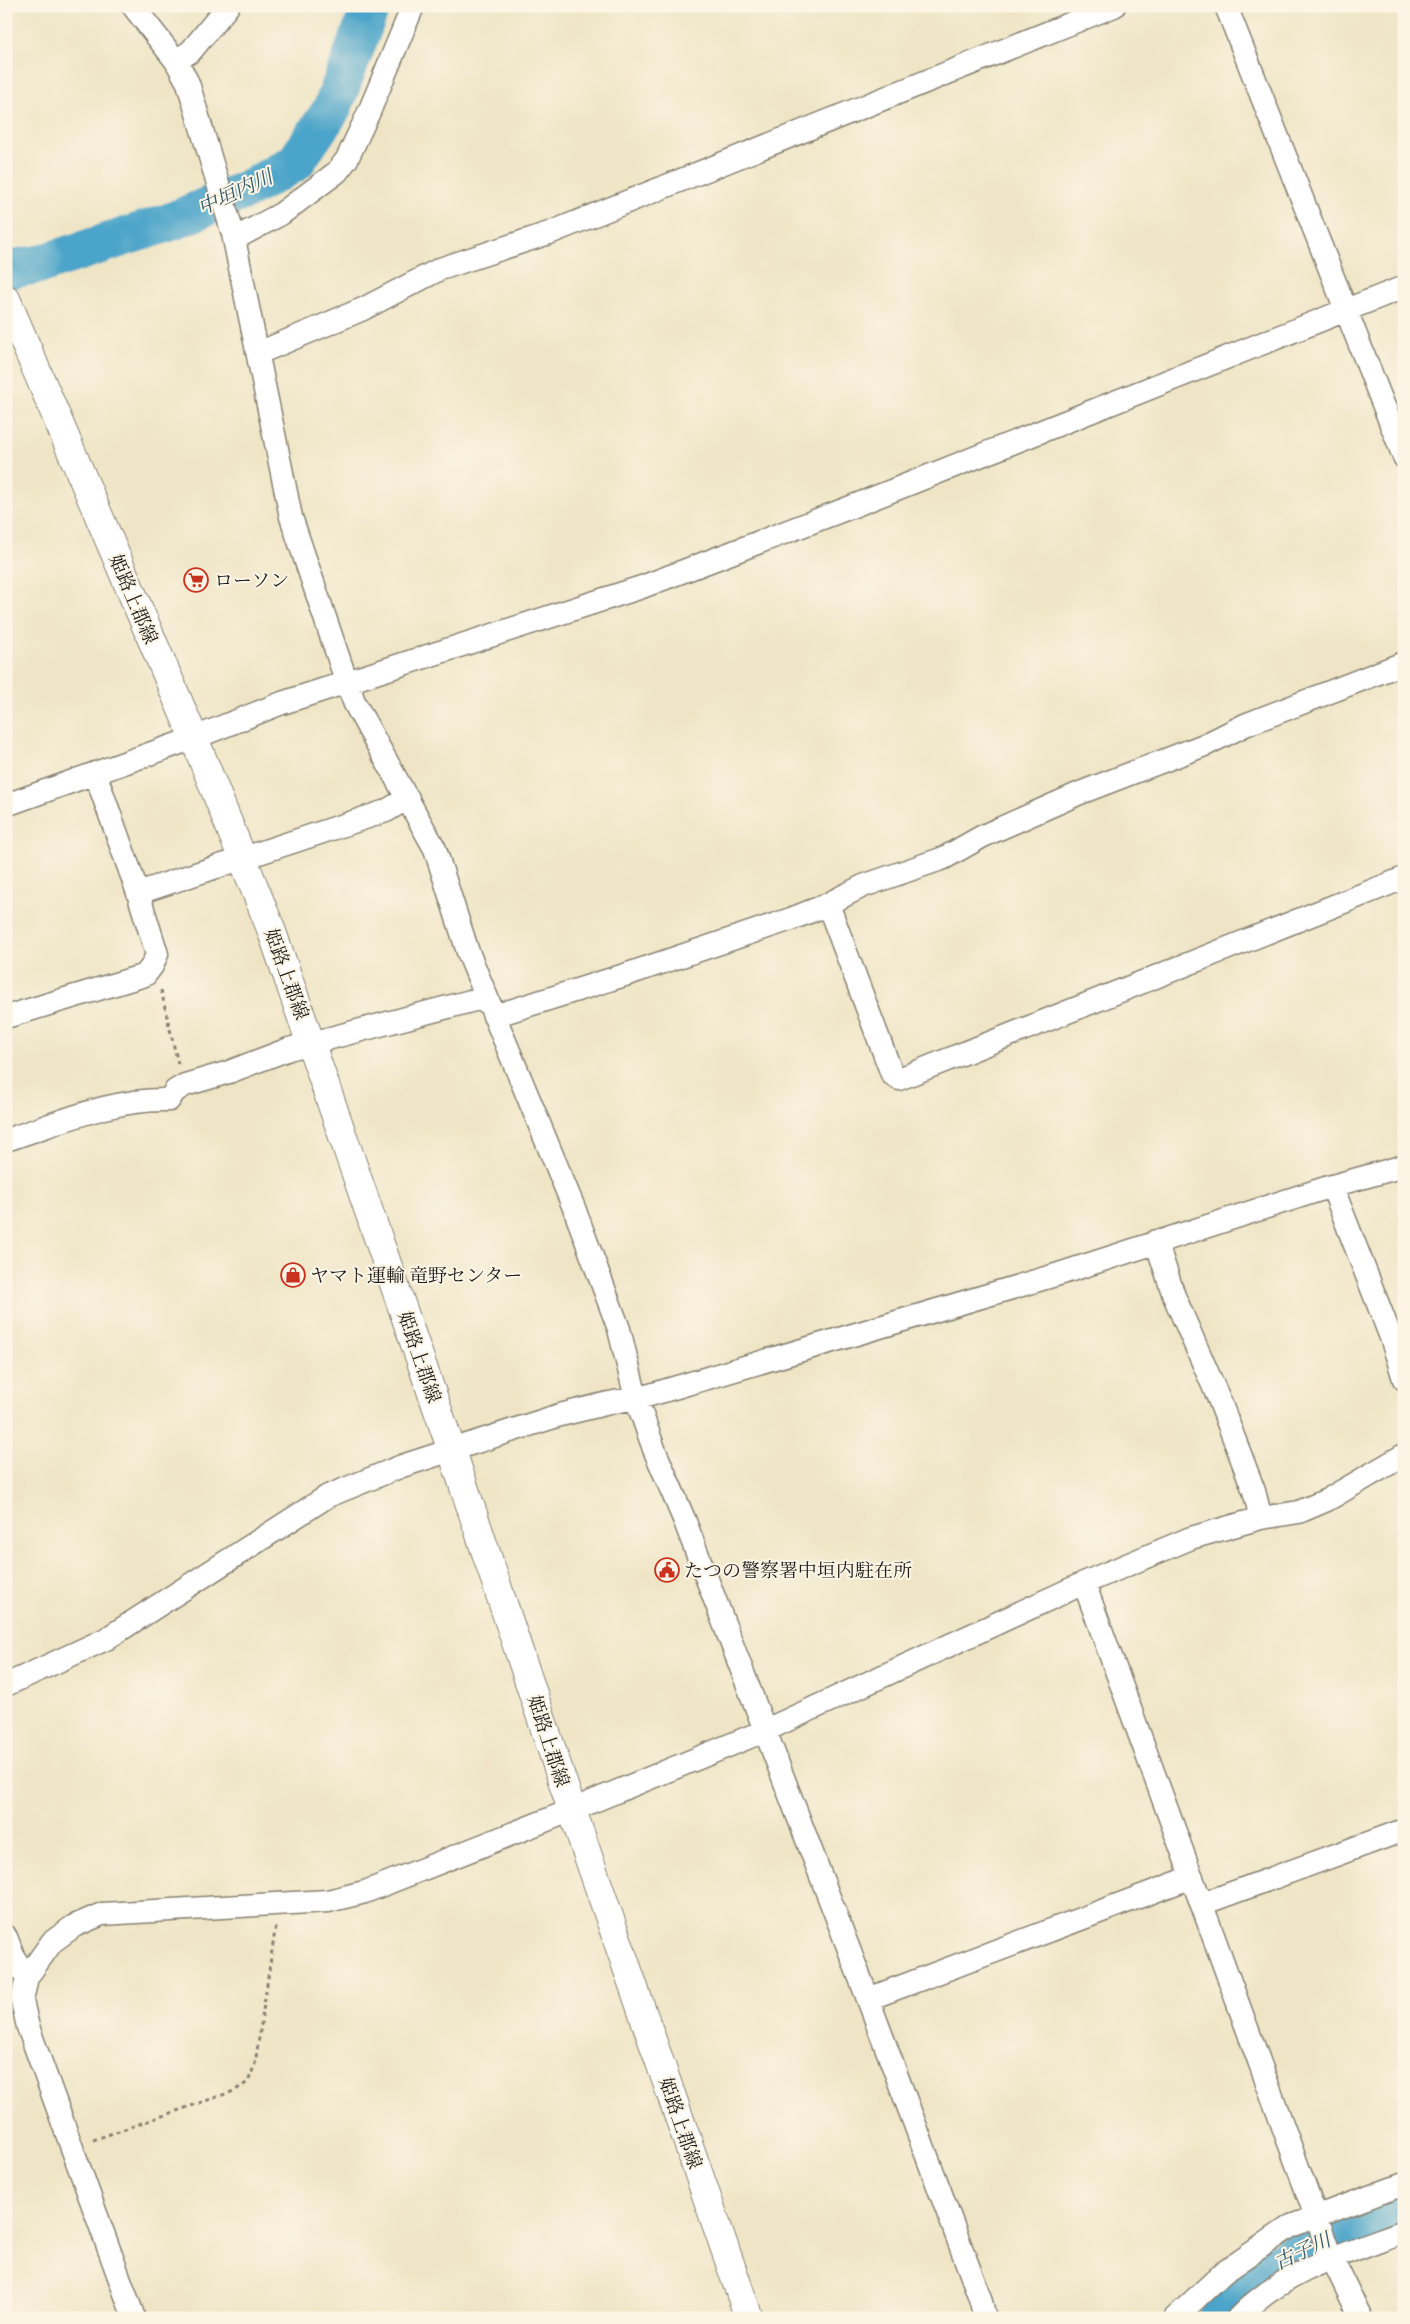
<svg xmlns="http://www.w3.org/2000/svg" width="1410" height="2324" font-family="'IM FELL Double Pica','Noto Serif JP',serif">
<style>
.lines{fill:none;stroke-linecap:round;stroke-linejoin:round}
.river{stroke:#4ba4c9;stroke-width:39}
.minor-casing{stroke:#868071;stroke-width:25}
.major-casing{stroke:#868071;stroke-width:30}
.path{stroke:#868071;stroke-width:3;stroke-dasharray:4 4;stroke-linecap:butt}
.minor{stroke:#fff;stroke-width:22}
.major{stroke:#fff;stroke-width:28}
.labels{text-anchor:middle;stroke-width:4;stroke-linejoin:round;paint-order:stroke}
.poi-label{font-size:19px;fill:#1c1c1c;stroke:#fcf5e5;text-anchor:start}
.street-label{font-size:19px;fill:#1c1c1c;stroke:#fcf5e5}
.water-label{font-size:20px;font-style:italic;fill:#31596a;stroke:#fcf5e5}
</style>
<rect width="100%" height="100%" fill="#fcf5e5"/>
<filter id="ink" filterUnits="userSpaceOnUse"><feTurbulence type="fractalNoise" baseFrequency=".02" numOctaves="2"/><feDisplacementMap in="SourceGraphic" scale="10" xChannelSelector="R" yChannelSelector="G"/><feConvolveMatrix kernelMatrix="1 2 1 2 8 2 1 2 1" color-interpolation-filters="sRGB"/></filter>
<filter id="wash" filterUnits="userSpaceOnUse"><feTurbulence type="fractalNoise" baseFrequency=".0096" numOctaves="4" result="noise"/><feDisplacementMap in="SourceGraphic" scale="20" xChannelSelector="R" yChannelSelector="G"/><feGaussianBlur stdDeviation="1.12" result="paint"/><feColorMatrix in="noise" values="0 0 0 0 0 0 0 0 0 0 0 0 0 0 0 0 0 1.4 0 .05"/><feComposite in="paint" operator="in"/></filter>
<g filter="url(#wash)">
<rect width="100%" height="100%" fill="#efe5c6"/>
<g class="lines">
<path class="river" d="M6 270 41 264 173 221 248 189 295 163 332 109 371 6
M1218 2318 1260 2271 1312 2243 1404 2212"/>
</g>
</g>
<g filter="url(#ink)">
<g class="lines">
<g class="minor-casing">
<path id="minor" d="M133 6 176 61 188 83 233 234 291 517 347 683 355 704 435 849 468 952 574 1208 619 1329 636 1398 654 1449 684 1519 868 1999 980 2298 985 2318
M1226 6 1404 457
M176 61 191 51 228 6
M234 239 281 214 337 172 347 159 369 112 413 6
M257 351 268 349 363 309 440 269 552 232 1114 6
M6 805 194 738 282 703 642 587 851 507 1404 287
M138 893 386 811 408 798
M824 906 832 915 892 1074 899 1079 1404 878
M494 1016 628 974 791 919 824 906 863 886 944 858 983 836 1080 793 1207 744 1245 725 1404 663
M6 1017 145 975 152 966 157 954 138 893 95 773
M6 1140C59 1123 113 1098 169 1100L175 1091 185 1085 229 1072 289 1049 486 997
M1332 1186 1392 1340 1404 1379
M1156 1241 1174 1296 1219 1399 1254 1491 1261 1518
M1084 1583 1329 2252 1361 2318
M6 1685 106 1639 328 1496 402 1466 560 1415 609 1403 650 1395 1059 1274 1332 1186 1404 1166
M1202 1904 1404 1830
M6 1937 14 1958 27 1977
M868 1999 1192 1877
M134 2318 28 2027 22 2001 27 1977 52 1942 74 1926 102 1914 328 1901 365 1892 572 1810 764 1731 1084 1583 1191 1538 1261 1518 1299 1512 1327 1500 1404 1455
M1175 2318 1223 2273 1291 2226 1404 2184
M1238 2318C1281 2272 1346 2253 1404 2231"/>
</g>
<g class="major-casing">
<path id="major" d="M6 299 194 738 271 929 452 1451 572 1810 749 2318"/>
</g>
<path class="path" d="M161 990 178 1064
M93 2140 234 2091 248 2082 255 2064 276 1924"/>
<use href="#minor" class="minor"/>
<use href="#major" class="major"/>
</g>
</g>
<defs>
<g id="supermarket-ring" transform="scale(1.25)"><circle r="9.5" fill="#fcf5e5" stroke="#c8321e" stroke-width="1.5"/><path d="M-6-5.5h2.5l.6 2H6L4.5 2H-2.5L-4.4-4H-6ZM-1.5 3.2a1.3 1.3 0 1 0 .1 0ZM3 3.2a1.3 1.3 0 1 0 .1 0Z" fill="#c8321e"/></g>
<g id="shop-ring" transform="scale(1.25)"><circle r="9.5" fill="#fcf5e5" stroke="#c8321e" stroke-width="1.5"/><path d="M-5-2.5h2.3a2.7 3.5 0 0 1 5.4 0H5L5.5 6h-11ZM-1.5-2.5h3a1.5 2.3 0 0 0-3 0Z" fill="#c8321e"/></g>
<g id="civic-ring" transform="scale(1.25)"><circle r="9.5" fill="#fcf5e5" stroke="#c8321e" stroke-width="1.5"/><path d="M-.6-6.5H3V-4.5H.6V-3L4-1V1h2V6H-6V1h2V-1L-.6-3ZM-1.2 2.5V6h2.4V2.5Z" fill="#c8321e"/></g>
</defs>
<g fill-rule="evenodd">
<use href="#supermarket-ring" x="196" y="580"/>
<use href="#shop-ring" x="293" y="1275"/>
<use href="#civic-ring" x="667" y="1570"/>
</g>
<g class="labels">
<g class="poi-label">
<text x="214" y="587">ローソン</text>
<text x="310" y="1282">ヤマト運輸 竜野センター</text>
<text x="684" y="1577">たつの警察署中垣内駐在所</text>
</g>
<g class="street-label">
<text transform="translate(134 599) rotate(67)" y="7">姫路上郡線</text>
<text transform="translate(287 974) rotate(70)" y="7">姫路上郡線</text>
<text transform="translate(420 1357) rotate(71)" y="7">姫路上郡線</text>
<text transform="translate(549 1741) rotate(72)" y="7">姫路上郡線</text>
<text transform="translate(681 2123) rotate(71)" y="7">姫路上郡線</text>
</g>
<g class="water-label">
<text transform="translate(235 192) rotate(-25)" y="7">中垣内川</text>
<text transform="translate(1302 2251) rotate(-25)" y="7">古子川</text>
</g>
</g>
<rect width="1410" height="2324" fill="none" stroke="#fcf5e5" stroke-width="25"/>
</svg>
